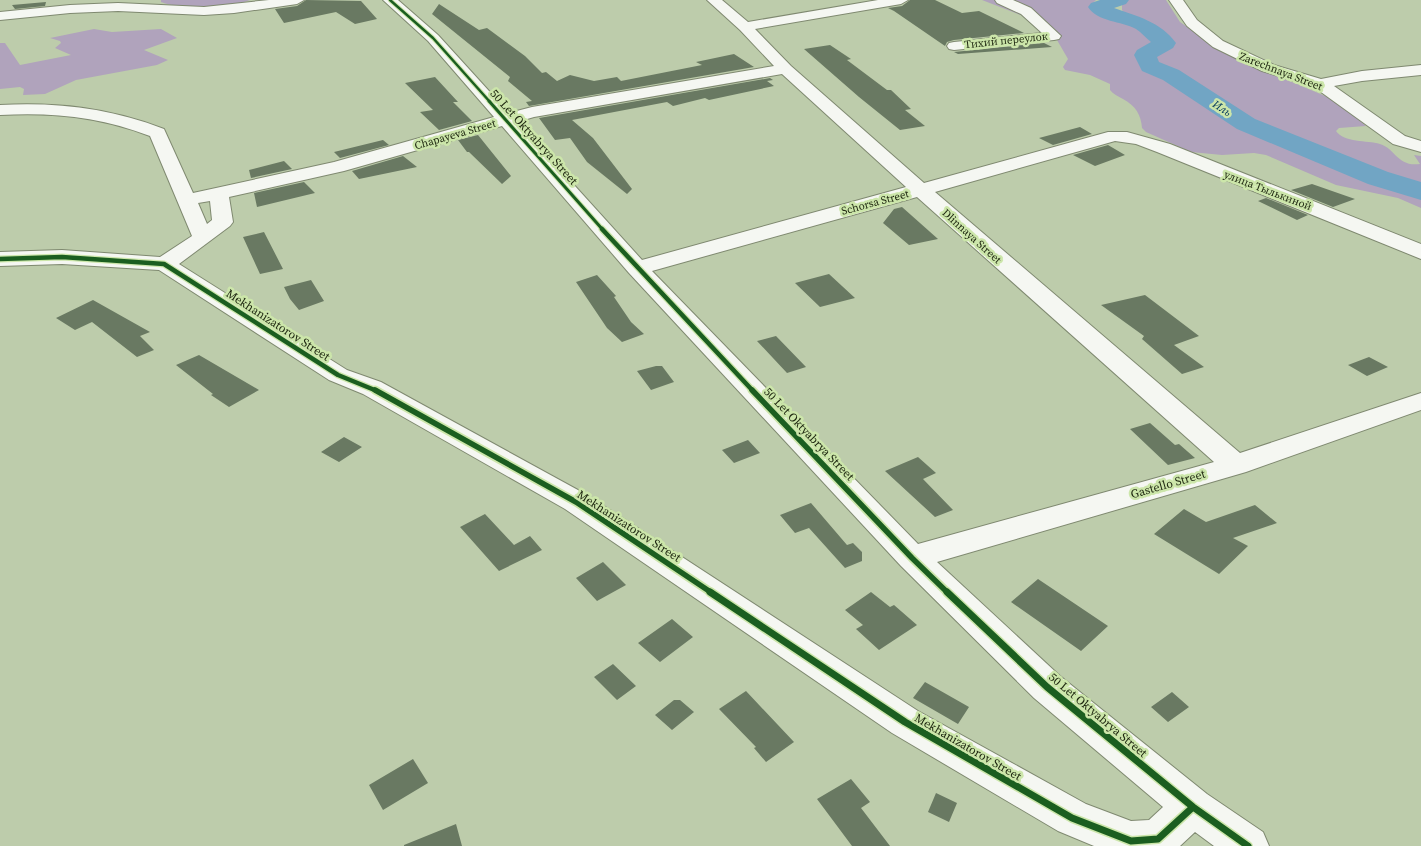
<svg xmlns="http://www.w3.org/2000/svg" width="1421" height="846" font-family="'Source Serif 4',serif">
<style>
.forest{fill:#b0a3bc}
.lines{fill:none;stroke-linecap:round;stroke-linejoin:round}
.river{fill:#71a5c4;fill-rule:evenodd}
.building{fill:#697962}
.minor-casing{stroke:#7f8970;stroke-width:2}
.minor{fill:#f5f7f2;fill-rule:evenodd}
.cycleway-far4-casing{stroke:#cce6aa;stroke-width:4.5}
.cycleway-far3-casing{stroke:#cce6aa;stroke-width:5}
.cycleway-far2-casing{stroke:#cce6aa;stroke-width:7}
.cycleway-far1-casing{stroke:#cce6aa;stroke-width:9}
.cycleway-casing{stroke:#cce6aa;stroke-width:10}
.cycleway-far4{stroke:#1b5e20;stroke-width:2.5}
.cycleway-far3{stroke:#1b5e20;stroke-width:3}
.cycleway-far2{stroke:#1b5e20;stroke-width:4.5}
.cycleway-far1{stroke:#1b5e20;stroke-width:5.5}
.cycleway{stroke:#1b5e20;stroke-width:7}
.labels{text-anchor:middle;stroke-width:5;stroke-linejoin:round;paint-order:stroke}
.far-street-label{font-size:11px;fill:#1c250e;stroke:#cce6aa}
.far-water-label{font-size:11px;font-style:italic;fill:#00365c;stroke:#cce6aa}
.street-label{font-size:12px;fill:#1c250e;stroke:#cce6aa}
</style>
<rect width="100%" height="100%" fill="#bdccab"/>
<path class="forest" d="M161 0H250C226 9 186 11 161 2Z
M982 0H1096L1092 4 1109 16 1127 17 1122 10V0H1166L1180 22 1226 54 1337 101 1366 126 1339 128 1336 131C1344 143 1367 140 1380 144 1396 149 1397 167 1420 164L1414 155 1421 156V208L1398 198 1336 185 1266 155 1254 153 1222 155 1191 152 1146 132 1142 128C1141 115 1136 106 1123 99 1118 96 1113 94 1110 90V84L1090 75 1065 70 1063 67 1068 59 1057 40 1026 17Z
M94 29 112 32 161 29 177 38 144 50 168 60 157 65 76 80 45 94 23 95 24 89 20 87 0 89V43H5L20 65 71 55 55 48 61 43 60 41 50 38Z"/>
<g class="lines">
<path class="river" d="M1100 0H1129L1126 4 1114 8C1137 16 1161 22 1176 43L1173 48 1157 57 1159 62 1179 70 1255 119 1388 172 1421 182V200L1368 184 1237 129 1163 80 1142 71 1134 55 1137 50 1151 42C1146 38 1141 32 1136 29 1121 21 1098 22 1088 7L1091 3Z"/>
</g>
<path class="building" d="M306 0 361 1 377 19 355 24 336 12 284 23 275 9 297 6Z
M910 0H935L962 13 979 11 1024 33 954 40 947 42 945 46 894 11 888 8 902 6Z
M46 2 45 6 15 9 12 5Z
M439 4 479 30 487 28 525 56 542 73 546 72 557 81 570 75 594 81 617 77 621 81 702 65 696 62 734 54 754 67 529 106 526 102 532 101 508 81 510 77 432 14Z
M1044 43 1052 47 958 54 954 52Z
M830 45 851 59 847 60 887 90H891L911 109 905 110 925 126 900 130 859 97 804 49Z
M435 77 458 102H453L472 121 439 130 420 112 433 110 405 83Z
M770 78 773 80 767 81 774 86 709 100 705 98 673 106 667 102 572 120 593 138 632 189 627 194 587 162 570 138 555 140 539 118Z
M1080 127 1092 134 1053 145 1039 138Z
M478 135 511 176 502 184 469 152H467L458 140Z
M383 140 389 145 340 158 334 152Z
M1108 145 1125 155 1095 166 1073 155Z
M403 156 417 167 359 179 352 171Z
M284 161 292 169 251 178 249 170Z
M304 182 315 193 257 207 254 193Z
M1312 184 1355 199 1333 207 1291 190Z
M1266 198 1308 215 1297 220 1258 201Z
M902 207 938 239 909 245 883 223 894 209Z
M264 232 283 269 260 274 243 237Z
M829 274 855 298 820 307 795 283Z
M597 275 616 296 614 297 631 322 644 334 622 342 607 328 576 282Z
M311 280 324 301 299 310 290 299 284 287Z
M1145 295 1199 336 1174 345 1204 367 1182 374 1142 339 1144 336 1101 305Z
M93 300 150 332 140 336 154 350 137 357 92 322 75 330 56 318Z
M776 336 806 367 787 373 757 341Z
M199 355 259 390 229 407 211 395 213 394 176 365Z
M1369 357 1388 367 1367 376 1348 365Z
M656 366H662L674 382 651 390 637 371Z
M1150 423 1175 445 1179 444 1195 458 1168 465 1130 429Z
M344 437 362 447 339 462 321 452Z
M748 440 760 453 734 463 722 450Z
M918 457 936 473 923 479 953 510 935 517 885 471Z
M811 503 847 545 853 543 862 552V561L845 568 809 528 795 533 780 515Z
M1255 505 1277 523 1233 538 1248 546 1219 574 1154 534 1184 509 1206 522Z
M485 514 514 545 530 536 542 550 499 571 460 527Z
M603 562 626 585 597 601 576 578Z
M1038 579 1108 626 1081 651 1011 602Z
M871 592 890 607 894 605 917 625 879 650 856 629 863 625 845 610Z
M672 619 693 637 660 662 638 643Z
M613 664 636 686 617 700 594 677Z
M925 682 969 707 958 724 913 698Z
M746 691 794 742 766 762 754 748 756 747 719 709Z
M1172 692 1189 707 1168 722 1151 707Z
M674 700H680L694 712 672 730 655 715Z
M413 759 428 783 383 810 369 785Z
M851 779 870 802 861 808 890 846H852L817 799Z
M936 793 957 803 949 822 928 812Z
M456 824 462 846H404V845Z"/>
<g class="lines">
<g class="minor-casing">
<path id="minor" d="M269 0H304L297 4 234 13 204 15 118 11 70 13 0 20V12L70 5 118 3 204 7Z
M383 0H398L438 35 509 113 532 107 774 66 740 30 707 0H722L748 22 878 0H908L901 4 755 29 791 66 924 183 1108 132H1127L1170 144 1421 244V259L1157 152 1136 144 1115 141 935 192 1240 453 1421 393V410L1246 472 937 562 1060 676 1207 794 1263 832 1269 846H1214L1195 832 1180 846H1094L1058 831 892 733 565 509 363 394 329 380 159 270 62 264 0 266V252L62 250 160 257 192 236 150 136C101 117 53 112 0 115V105C58 102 110 108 164 129L193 193 334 162 494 117 428 41ZM782 74 906 187 642 260 517 122 534 117ZM502 126 629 273 901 566 1034 698 1163 807 1149 820 1131 821 1086 804 918 711 587 495 381 382 347 370 179 264 230 226 233 222 229 197 344 171ZM917 197 1214 462 918 544 652 271ZM210 201 212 220 207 224 198 203Z
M995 0H1013L1031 8 1061 36 1059 39 1054 40 954 50 949 49 947 46 949 43 954 42 1042 33 1021 14 997 3Z
M1169 0H1183L1197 20 1223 41 1274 65 1321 79 1362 71 1421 65V75L1362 81 1334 86 1405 136 1421 141V152L1393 144 1314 87 1262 71 1213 47 1187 26Z"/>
</g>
<use href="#minor" class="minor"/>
<g class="cycleway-far4-casing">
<path id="cycleway-far4" d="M390 0 433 38 490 102"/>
</g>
<g class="cycleway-far3-casing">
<path id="cycleway-far3" d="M489 101 603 230"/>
</g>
<g class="cycleway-far2-casing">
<path id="cycleway-far2" d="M602 229 753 391
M0 259 62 257 164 264 338 375 377 391"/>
</g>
<g class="cycleway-far1-casing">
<path id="cycleway-far1" d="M375 390 576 502 712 593
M752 390 912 558 948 593"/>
</g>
<g class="cycleway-casing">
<path id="cycleway" d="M710 592 905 722 1072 818 1131 841 1158 839 1193 807
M947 592 1047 687 1193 807 1248 846"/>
</g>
<use href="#cycleway-far4" class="cycleway-far4"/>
<use href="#cycleway-far3" class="cycleway-far3"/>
<use href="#cycleway-far2" class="cycleway-far2"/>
<use href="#cycleway-far1" class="cycleway-far1"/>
<use href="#cycleway" class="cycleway"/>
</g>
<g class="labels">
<g class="far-street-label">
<text transform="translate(1006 40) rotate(-6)" y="4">Тихий переулок</text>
<text transform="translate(1281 71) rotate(21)" y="4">Zarechnaya Street</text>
<text transform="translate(455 134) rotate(-16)" y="4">Chapayeva Street</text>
<text transform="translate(1268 190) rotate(21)" y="4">улица Тылькиной</text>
<text transform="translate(875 202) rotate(-15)" y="4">Schorsa Street</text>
<text transform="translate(972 236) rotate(42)" y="4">Dlinnaya Street</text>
</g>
<g class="far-water-label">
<text transform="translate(1222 108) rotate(33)" y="4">Иль</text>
</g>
<g class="street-label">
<text transform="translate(534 137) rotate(48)" y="4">50 Let Oktyabrya Street</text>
<text transform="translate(278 325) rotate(33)" y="4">Mekhanizatorov Street</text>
<text transform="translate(809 434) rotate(46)" y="4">50 Let Oktyabrya Street</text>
<text transform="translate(1168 484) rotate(-16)" y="4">Gastello Street</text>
<text transform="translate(629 526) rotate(33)" y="4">Mekhanizatorov Street</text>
<text transform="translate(1098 715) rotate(40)" y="4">50 Let Oktyabrya Street</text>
<text transform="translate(968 747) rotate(30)" y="4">Mekhanizatorov Street</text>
</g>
</g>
</svg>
